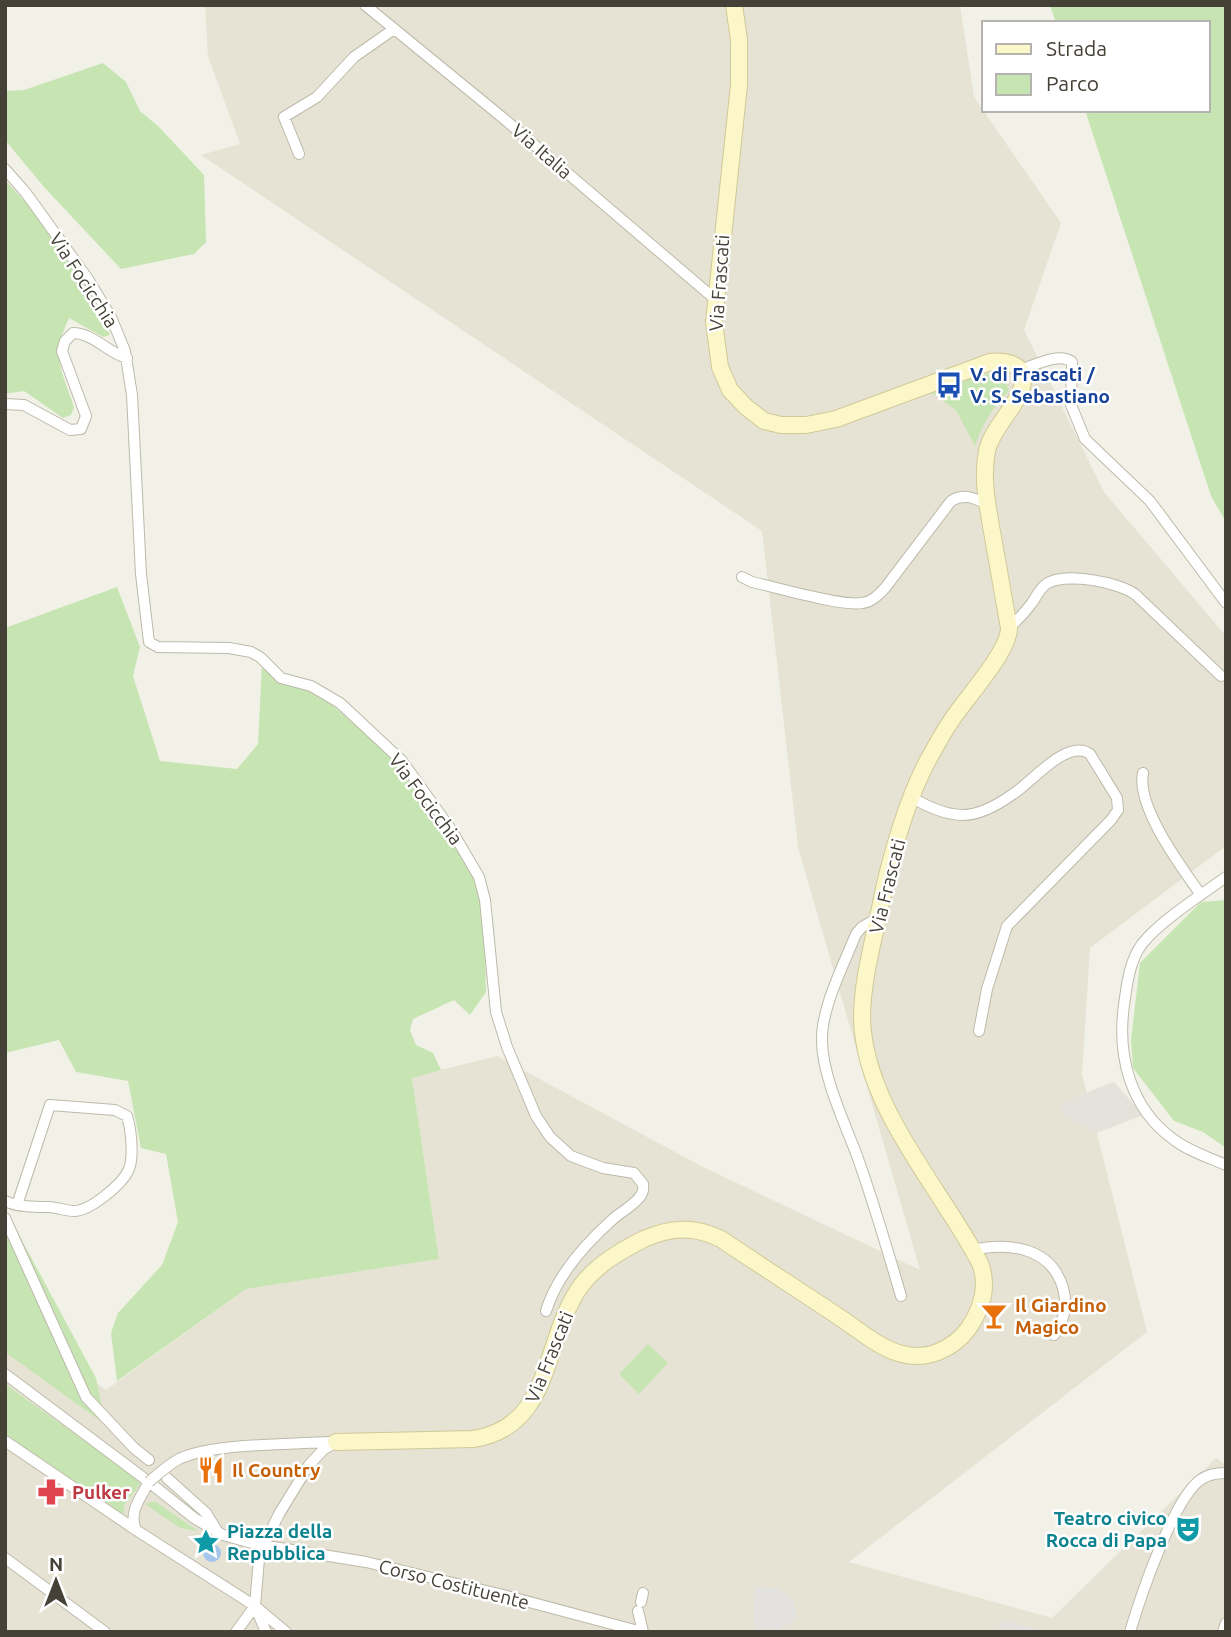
<svg xmlns="http://www.w3.org/2000/svg" width="1231" height="1637" font-family="Ubuntu,sans-serif">
<style>
.residential{fill:#e6e3d5}
.industrial{fill:#e5e2db}
.green{fill:#c6e5b2}
.parking{fill:#e4e2df}
.water{fill:#a6c5ec}
.lines{fill:none;stroke-linecap:round;stroke-linejoin:round}
.street-casing{stroke:#bdbaaa;stroke-width:12}
.secondary-casing{stroke:#d0c998;stroke-width:18}
.street{stroke:#fff;stroke-width:10}
.secondary{stroke:#fcf7c8;stroke-width:16}
.street-bridge-casing{stroke:#bdbaaa;stroke-width:12;stroke-linecap:butt}
.street-bridge{stroke:#fff;stroke-width:10}
.labels{text-anchor:middle;stroke-width:5;stroke-linejoin:round;paint-order:stroke}
.street-label{font-size:19px;fill:#454136;stroke:#fff}
.transit-label{font-size:19px;font-weight:bold;fill:#164399;stroke:#fff;text-anchor:start}
.food-label{font-size:19px;font-weight:bold;fill:#c56008;stroke:#fff;text-anchor:start}
.health-label{font-size:19px;font-weight:bold;fill:#be3a42;stroke:#fff;text-anchor:start}
.culture-label{font-size:19px;font-weight:bold;fill:#0d838f;stroke:#fff;text-anchor:end}
</style>
<rect width="100%" height="100%" fill="#f2f1e7"/>
<path class="residential" d="M205 5H960L974 97 1061 223 1024 330 1104 492 1226 636V846L1090 948 1082 1074 1147 1332 849 1562 1052 1618 1216 1458 1226 1465V1632H5V1317L106 1390 246 1289 439 1259 412 1077 497 1056 703 1167 920 1270 798 847 762 531 201 155 240 144 208 56Z"/>
<path class="industrial" d="M1114 1082 1143 1115 1097 1133 1066 1116 1057 1104Z"/>
<path class="green" d="M1050 5H1226V522L1211 496 1085 110H1208V23H1056Z
M103 63 126 82 140 111 159 127 204 175 206 242 194 254 121 269 44 187 5 140V91L24 90Z
M5 180 26 203 90 292 110 335 103 337 69 318C51 357 61 369 74 407L71 415 63 418 24 391 5 394Z
M987 374H1003L1009 391C992 407 983 424 975 446L956 410 932 393 935 390Z
M117 587 140 647 133 676 160 761 237 769 258 744 262 664 316 691 360 729 405 772 462 851 480 890 484 911 486 992 470 1015 454 1000 413 1019 410 1030 416 1045 433 1053 441 1070 412 1078 439 1259 246 1289 117 1381 111 1333 118 1313 162 1265 178 1222 166 1154 141 1148 128 1081 76 1072 59 1040 5 1053V628Z
M1226 900V1148L1203 1132 1174 1121 1133 1068 1131 1040 1140 963 1201 902Z
M5 1209 96 1378 106 1425 5 1352Z
M648 1344 668 1363 639 1394 619 1374Z
M5 1384 138 1479 140 1484 124 1506V1513L118 1516 5 1433Z
M151 1502H156L198 1531 180 1528 145 1504Z"/>
<path class="parking" d="M755 1587 778 1588 794 1600 797 1620 783 1626 780 1632H754Z
M1000 1620 1049 1632H999Z"/>
<path class="water" d="M203 1553a9 9 0 1 1 18 0a9 9 0 1 1-18 0Z"/>
<g class="lines">
<g class="street-casing">
<path id="street" d="M365 5 503 118 716 300
M299 154 284 117 317 97 354 57 394 29
M5 169 26 193 88 279 111 317 125 351 132 395 141 574 149 642 158 647 229 648 251 652 260 657 281 678 311 686 340 703 402 761 452 831 479 877 485 900 496 1012 507 1047 536 1116 550 1137 571 1156 603 1168 634 1173 643 1184C644 1190 643 1194 638 1199 631 1207 621 1212 613 1219 585 1244 557 1275 546 1311
M1020 370C1035 365 1059 352 1072 362L1071 405 1085 439 1150 501 1226 603
M5 404 24 405 70 430 81 429 86 416 62 351 65 341 73 333C93 333 108 353 127 358
M742 577 752 582C775 587 844 607 862 603 872 602 878 595 885 588L951 501C964 493 974 498 987 504
M1009 628C1018 620 1025 612 1032 603 1036 597 1039 590 1045 585 1062 571 1120 582 1136 595L1221 676
M1143 773C1136 807 1182 868 1201 895
M912 798C927 806 945 815 963 815 980 815 999 804 1013 794 1032 782 1067 738 1090 754L1117 798 1118 810 1111 820 1007 926 987 989 979 1031
M1226 877C1201 895 1160 921 1142 944 1129 962 1127 984 1124 1005 1117 1055 1130 1108 1173 1139 1188 1151 1208 1157 1226 1165
M878 918 862 927 856 934C844 964 821 1008 822 1041 822 1074 844 1122 856 1153 873 1200 887 1248 901 1296
M5 1201C18 1207 34 1207 48 1207 56 1207 66 1211 74 1211 90 1211 123 1184 129 1169 134 1156 131 1129 127 1116L115 1110 50 1105 17 1205
M5 1218 86 1397 134 1448 149 1460
M972 1250C1009 1242 1051 1247 1063 1288 1068 1306 1064 1320 1054 1335
M5 1374 149 1482 194 1518 223 1535 255 1544 366 1562 503 1595 642 1632
M5 1441 136 1530
M303 1443 333 1442
M167 1478 206 1513 219 1534
M149 1482C141 1497 128 1512 136 1530L255 1606 286 1632
M5 1558 105 1632
M641 1602 643 1593
M638 1611 643 1632
M236 1632 255 1606
M266 1632 255 1606 259 1559 264 1545 279 1514 309 1465 323 1450 336 1442
M1130 1632C1140 1598 1173 1500 1200 1480 1208 1474 1216 1473 1226 1473
M1223 1632 1226 1623"/>
</g>
<g class="secondary-casing">
<path id="secondary" d="M336 1442 473 1439C553 1427 542 1342 580 1287 596 1265 620 1251 644 1239 671 1227 694 1226 721 1239 761 1266 802 1292 842 1319 860 1331 881 1349 902 1354 927 1361 953 1349 968 1329 982 1309 989 1287 980 1263 941 1188 864 1107 862 1018 862 981 873 943 880 908 889 861 908 794 932 753 938 742 944 731 951 721 965 699 1009 652 1009 628 1004 599 999 571 994 543 989 513 981 481 987 451 991 428 1023 401 1023 380 1023 363 1003 360 990 362L836 419 806 425H781L764 421 746 407 730 390 720 367 714 322 739 85V40L734 5"/>
</g>
<use href="#street" class="street"/>
<use href="#secondary" class="secondary"/>
<g class="street-bridge-casing">
<path id="street-bridge" d="M149 1482C159 1473 169 1464 181 1458 211 1445 269 1445 303 1443"/>
</g>
<use href="#street-bridge" class="street-bridge"/>
</g>
<defs>
<g id="bus-bare" transform="scale(2.1)"><path d="M-5-6H5V4H4V6H2V4H-2V6H-4V4H-5ZM-3.5-4V0h7V-4ZM-3.5 1.2v1.5H-2V1.2ZM2 1.2v1.5H3.5V1.2Z" fill="#1a4fb4" stroke="#fff" stroke-width="2.5" paint-order="stroke"/></g>
<g id="bar-bare" transform="scale(2.1)"><path d="M-6-5H6L.8 .8V4.5H3.5V6h-7V4.5H-.8V.8Z" fill="#e8710a" stroke="#fff" stroke-width="2.5" paint-order="stroke"/></g>
<g id="restaurant-bare" transform="scale(2.1)"><path d="M-5-6h1v4h1v-4h1v4h1v-4h1v5L-1.5 .5V6h-2V.5L-5-1ZM5-6V6H3V1.5H1.5Q1.5-4 5-6Z" fill="#e8710a" stroke="#fff" stroke-width="2.5" paint-order="stroke"/></g>
<g id="pharmacy-bare" transform="scale(2.1)"><path d="M-2-6h4v4h4v4h-4v4h-4v-4h-4v-4h4Z" fill="#e0444e" stroke="#fff" stroke-width="2.5" paint-order="stroke"/></g>
<g id="theatre-bare" transform="scale(2.1)"><path d="M-5-5.5Q0-4 5-5.5V0Q5 5 0 6Q-5 5-5 0ZM-3.3-2.5H-1v1.5H-3.3ZM1-2.5H3.3v1.5H1ZM-2.8 1Q0 5.5 2.8 1Z" fill="#0f9aa8" stroke="#fff" stroke-width="2.5" paint-order="stroke"/></g>
<g id="sight-bare" transform="scale(2.1)"><path d="M0-6L1.8-2.2L6-1.7L2.9 1.2L3.7 5.4L0 3.3L-3.7 5.4L-2.9 1.2L-6-1.7L-1.8-2.2Z" fill="#0f9aa8" stroke="#fff" stroke-width="2.5" paint-order="stroke"/></g>
</defs>
<g fill-rule="evenodd">
<use href="#bus-bare" x="949" y="385"/>
<use href="#bar-bare" x="994" y="1316"/>
<use href="#restaurant-bare" x="211" y="1470"/>
<use href="#pharmacy-bare" x="51" y="1492"/>
<use href="#theatre-bare" x="1188" y="1529"/>
<use href="#sight-bare" x="206" y="1542"/>
</g>
<g class="labels">
<g class="street-label">
<text transform="translate(542 151) rotate(41)" y="7">Via Italia</text>
<text transform="translate(84 280) rotate(57)" y="7">Via Focicchia</text>
<text transform="translate(719 283) rotate(-86)" y="7">Via Frascati</text>
<text transform="translate(426 799) rotate(53)" y="7">Via Focicchia</text>
<text transform="translate(887 886) rotate(-76)" y="7">Via Frascati</text>
<text transform="translate(549 1357) rotate(-68)" y="7">Via Frascati</text>
<text transform="translate(454 1584) rotate(14)" y="7">Corso Costituente</text>
</g>
<g class="transit-label">
<text x="970" y="381">V. di Frascati /<tspan x="970" dy="22">V. S. Sebastiano</tspan></text>
</g>
<g class="food-label">
<text x="1015" y="1312">Il Giardino<tspan x="1015" dy="22">Magico</tspan></text>
<text x="232" y="1477">Il Country</text>
</g>
<g class="health-label">
<text x="72" y="1499">Pulker</text>
</g>
<g class="culture-label">
<text x="1167" y="1525">Teatro civico<tspan x="1167" dy="22">Rocca di Papa</tspan></text>
<text x="227" y="1538" text-anchor="start">Piazza della<tspan x="227" dy="22">Repubblica</tspan></text>
</g>
</g>
<rect width="1231" height="1637" fill="none" stroke="#454136" stroke-width="14"/>
<rect x="982" y="21" width="228" height="91" fill="#ffffff" stroke="#b5b3af" stroke-width="2"/>
<rect x="996" y="44" width="35" height="10" fill="#fcf7c8" stroke="#b5b3af" stroke-width="2"/>
<text x="1046" y="56" font-size="21" fill="#454136">Strada</text>
<rect x="996" y="74" width="35" height="21" fill="#c6e5b2" stroke="#b5b3af" stroke-width="2"/>
<text x="1046" y="91" font-size="21" fill="#454136">Parco</text>
<g transform="translate(56 1581)" stroke="#ffffff" stroke-width="5" paint-order="stroke">
<path d="M0-5L12 26L0 18L-12 26Z" fill="#454136"/>
<text y="-10" font-size="19" font-weight="bold" text-anchor="middle" fill="#454136">N</text>
</g>
</svg>
